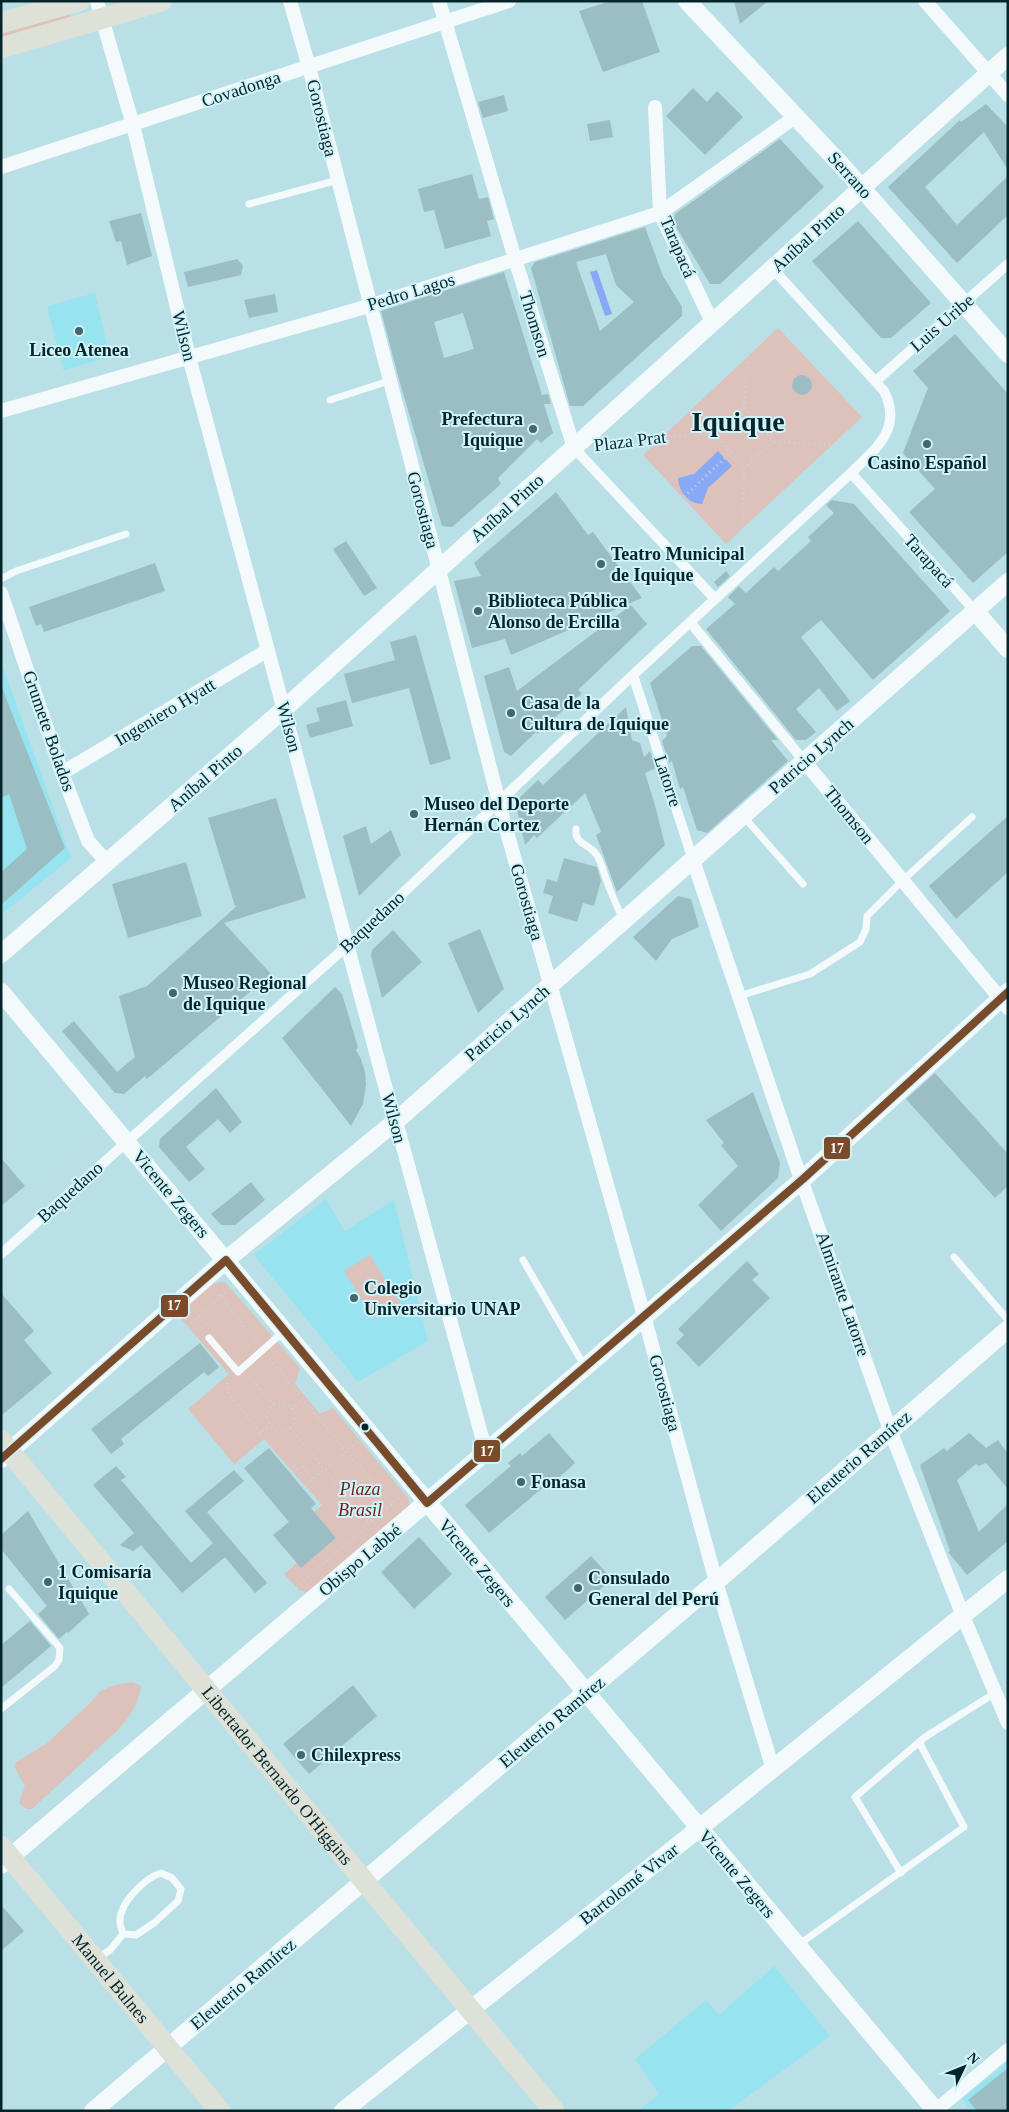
<svg xmlns="http://www.w3.org/2000/svg" width="1009" height="2112" font-family="Georgia,serif">
<style>
.built{fill:#98e3f0}
.green{fill:#ddc1bb}
.water{fill:#88a9f6}
.building{fill:#9abec4;fill-rule:evenodd}
.lines{fill:none;stroke-linecap:round;stroke-linejoin:round}
.path{stroke:#c8d5d8;stroke-width:3;stroke-dasharray:1 4;stroke-linecap:butt}
.service{stroke:#f4fafb;stroke-width:7}
.pedestrian{stroke:#f4fafb;stroke-width:10}
.minor{stroke:#f4fafb;stroke-width:14}
.tertiary{stroke:#f4fafb;stroke-width:18}
.primary{stroke:#dee1d7;stroke-width:21}
.bus-1-casing{stroke:#d1f3fa;stroke-width:11}
.bus-1{stroke:#7a4b2a;stroke-width:8}
.poi-dot{fill:#45666c;stroke:#d1f3fa;stroke-width:2}
.bus-dot{fill:#06252a;stroke:#d1f3fa;stroke-width:2}
.labels{text-anchor:middle;stroke-width:4;stroke-linejoin:round;paint-order:stroke}
.street-label{font-size:18px;fill:#06252a;stroke:#d1f3fa}
.poi-label{font-size:18px;font-weight:bold;fill:#06252a;stroke:#d1f3fa;text-anchor:start}
.park-label{font-size:18px;font-style:italic;fill:#6e1e15;stroke:#d1f3fa}
.town-label{font-size:28px;font-weight:bold;fill:#06252a;stroke:#d1f3fa}
.line-badge{stroke:#d1f3fa;stroke-width:2}
.badge-label{font-size:14px;text-anchor:middle;font-weight:bold;fill:#fff}
</style>
<rect width="100%" height="100%" fill="#b9e0e6"/>
<path class="built" d="M95 293 110 357 63 370 47 306Z
M1 661 71 858 1 915Z
M326 1199 345 1231 394 1200 428 1341 358 1382 254 1255Z
M774 1966 830 2036 728 2111H638L659 2094 635 2059 706 2000 719 2015Z
M1008 2062V2111H971L962 2099Z"/>
<path class="green" d="M68 14 71 17 1 39V33Z
M778 328 862 417 726 544 643 455Z
M370 1255 400 1303 374 1319 344 1271Z
M225 1282 300 1368 295 1384 320 1414 333 1408 409 1499 410 1507 312 1594 299 1590 284 1574 297 1563 301 1567 336 1538 314 1512 322 1505 264 1439 234 1464 188 1409 229 1374 177 1314 214 1283Z
M132 1682 141 1686C139 1703 130 1716 119 1729L32 1809H27L19 1803 25 1786 15 1768 16 1762 46 1744 91 1702 100 1691 116 1685Z"/>
<path class="water" d="M597 270 612 314 605 316 590 272Z
M718 451 732 466 708 488 702 504C687 503 679 492 678 478L694 474Z"/>
<path class="building" d="M611 1H642L660 52 603 72 579 11Z
M734 1H768L740 24Z
M693 88 707 102 717 91 743 117 705 155 666 116Z
M504 95 508 111 483 118 478 102Z
M986 104 1008 127V170L984 132 925 187 957 225 1008 176V215L957 263 888 187 960 120 961 122Z
M610 120 613 137 590 141 587 124Z
M780 139 824 187 720 284H710L675 225 674 218 675 214Z
M472 174 479 199 488 197 494 219 487 221 491 236 445 249 434 210 424 212 418 189Z
M141 213 152 256 127 265 121 241 116 242 109 221Z
M858 221 931 303 891 338H881L812 261Z
M645 227 663 276 682 307V316L583 406H570L531 268 535 262ZM606 254 616 285 634 302 600 331 576 262Z
M237 259 243 266 241 275 188 287 184 272Z
M504 272 542 395 548 394 551 404H544L553 433 541 443 537 439 498 478 501 484 452 527 442 526 400 383 381 311ZM463 313 474 349 444 358 434 322Z
M275 294 278 312 249 318 244 300Z
M955 334 1008 394V552L973 583 909 512 935 489 903 453 928 388 913 371Z
M792 385a10 10 0 1 1 20 0a10 10 0 1 1-20 0Z
M556 492 588 535 593 532 642 598 511 655 505 639 472 648 454 581 481 576 474 563Z
M832 500 854 504 950 611 873 680 821 620 801 637 850 701 837 711 819 688 796 709 816 732 806 740H796L706 629 735 604 728 597 739 586 746 593 774 567 778 571 811 541 808 537 834 513 826 505Z
M346 541 377 588 364 596 333 549Z
M155 563 165 591 44 632 41 624 36 626 29 607Z
M726 571 730 576 718 587 714 582Z
M631 605 647 624 578 690 582 693 537 734 536 732 511 756 504 752 484 676 509 667 517 691Z
M416 635 451 759 430 765 409 688 352 703 344 674 395 660 390 642Z
M692 646H701L778 740H771L788 761 707 833 697 830 683 787 680 789 672 761 669 763 662 741 667 736 650 683Z
M1 685 65 848 1 905V872L27 849 9 794 1 798Z
M346 700 353 726 310 738 306 725 320 721 316 708Z
M626 707 632 740 640 743 644 757 650 751 656 768 645 773 655 805 665 845 617 892 596 835 601 832 585 793 537 838 534 835 525 845 515 802 538 780 543 785Z
M276 798 306 898 224 923 271 974 147 1079 145 1076 124 1094 115 1093 62 1031 74 1021 117 1072 135 1057 119 996 147 986 238 905 235 906 208 818Z
M1008 816V872L956 919 929 886Z
M366 826 371 844 391 830 401 855 359 896 343 836Z
M564 858 597 867 601 881 594 906 583 903 577 922 548 913 553 896 543 893 547 879 557 882Z
M186 862 202 916 128 938 112 884Z
M678 896 691 899 699 927 672 939 656 961 633 937Z
M480 929 504 989 478 1013 448 943Z
M393 930 422 962 382 998 371 956 372 950Z
M335 987 342 994 358 1047 356 1050 361 1059 365 1072 366 1084 363 1104 351 1126 282 1038Z
M935 1073 1008 1154V1186L995 1198 906 1099Z
M216 1088 242 1122 230 1133 218 1119 186 1147 205 1169 189 1182 159 1147 160 1139Z
M753 1092 780 1163 778 1178 721 1231 698 1205 738 1166 721 1145 724 1143 706 1120Z
M1 1158 25 1186 1 1206Z
M251 1182 265 1200 235 1225H221L211 1214Z
M747 1261 759 1274 752 1280 770 1298 699 1367 676 1343 684 1335 678 1329Z
M1 1293 34 1331 24 1340 52 1373 1 1416Z
M200 1343 219 1367 208 1376 204 1372 121 1439 124 1444 111 1454 91 1429Z
M549 1433 575 1463 554 1482 552 1480 489 1533 465 1505 511 1466 508 1463 520 1453 522 1456Z
M969 1433 986 1448 998 1440 1008 1454V1489L986 1463 979 1466 976 1464 957 1480 979 1532 1008 1504V1541L967 1575 948 1552 950 1551 920 1465 944 1448 947 1451Z
M269 1448 316 1504 311 1508 336 1538 301 1568 273 1535 289 1522 244 1468Z
M116 1466 126 1477 121 1480 191 1563 213 1543 185 1511 234 1470 244 1481 207 1512 267 1583 255 1593 225 1557 182 1593 141 1545 133 1551 120 1545 134 1533 93 1485Z
M28 1511 89 1614 68 1633 67 1632 59 1639 38 1614 47 1606 1 1549V1535Z
M419 1537 452 1574 414 1609 381 1572Z
M591 1556 612 1579 565 1620 545 1597Z
M30 1621 51 1646 1 1688V1645Z
M353 1685 377 1716 309 1774 283 1744Z
M1 1905 24 1931 1 1951Z
M1008 2068V2111H977L968 2100Z"/>
<g class="lines">
<path class="path" d="M788 321 797 313
M904 374 916 392 904 419
M744 408 774 442 744 468
M715 434 744 468 742 557
M774 442 860 446
M605 444 656 437 715 434 744 408 751 312
M659 521 731 452
M728 559 742 546
M506 770 627 660
M353 911 481 793
M124 1116 328 934
M1 1227 101 1137
M251 1260 433 1477
M215 1291 257 1342
M199 1316 209 1328
M270 1359 394 1508
M250 1377 274 1405
M230 1379 227 1382 229 1395 261 1433
M267 1417a14 14 0 1 1 28 0a14 14 0 1 1-28 0Z
M292 1409 303 1399
M290 1428 370 1524
M259 1434 269 1425
M35 1456 230 1289
M296 1480 302 1475 291 1462 295 1459 313 1479
M303 1488 357 1442
M289 1594 401 1496
M1 1818 8 1828"/>
<path class="service" d="M249 204 338 180
M330 400 389 381
M1 579 16 571 126 534
M743 816 803 884
M576 829C574 844 589 844 596 854 602 862 604 875 608 884 612 896 618 908 623 920
M739 996 810 974 860 942 866 929 867 916 903 880 972 817
M954 1257 1008 1320
M523 1260 585 1367
M209 1338 238 1372 284 1331
M1 1709 55 1666 59 1660 60 1648 9 1589
M161 1873 172 1878 181 1889 178 1901 154 1923 136 1935 123 1934C122 1930 120 1926 120 1922 119 1903 145 1878 161 1873Z
M901 1873 855 1797 925 1737 995 1693
M798 1945 964 1827 919 1742
M96 1959 110 1950 123 1934"/>
<path class="pedestrian" d="M876 381 1008 264
M574 448 715 599
M851 473 975 611
M690 622 804 761
M633 675 693 860
M1 1254 348 945 633 675 851 473C876 448 903 429 884 391L773 269"/>
<path class="minor" d="M97 1 133 125 189 357 388 1097 396 1121 486 1452
M290 1 309 67 503 818 640 1301 716 1582 773 1769
M439 1 515 259 574 448
M925 1 1008 95
M655 107 660 213 713 324
M1 167 509 1
M1 411 369 306 660 213 795 117
M1 593 62 773 88 841 107 862
M804 761 1008 1008
M62 773 268 650
M693 860 795 1162 890 1430 963 1616 1008 1723
M935 2111 1008 2050"/>
<path class="tertiary" d="M687 1 844 168 1008 354
M975 611 1008 649
M1 954 284 709 1008 56
M1 992 936 2111
M1 1459 226 1260 396 1121 1008 582
M1 1865 644 1317 803 1179 1008 992
M93 2111 716 1582 1008 1329
M343 2111 682 1842 1008 1579"/>
<g class="primary">
<path d="M1 23 79 1"/>
<path d="M1 48 162 1"/>
<path id="s1" d="M1 1441 554 2111"/>
<path id="s2" d="M1 1846 220 2111"/>
</g>
<g class="bus-1-casing">
<path id="bus-1" d="M1 1459 226 1260 427 1503 803 1179 1008 992"/>
</g>
<use href="#bus-1" class="bus-1"/>
</g>
<g class="poi-dot">
<circle cx="79" cy="331" r="5"/>
<circle cx="533" cy="429" r="5"/>
<circle cx="927" cy="444" r="5"/>
<circle cx="601" cy="564" r="5"/>
<circle cx="478" cy="611" r="5"/>
<circle cx="511" cy="713" r="5"/>
<circle cx="414" cy="814" r="5"/>
<circle cx="173" cy="993" r="5"/>
<circle cx="354" cy="1298" r="5"/>
<circle cx="521" cy="1482" r="5"/>
<circle cx="48" cy="1582" r="5"/>
<circle cx="578" cy="1588" r="5"/>
<circle cx="301" cy="1755" r="5"/>
</g>
<circle class="bus-dot" cx="365" cy="1427" r="4.5"/>
<g class="labels">
<g class="street-label">
<text transform="translate(241 89) rotate(-18)" y="6">Covadonga</text>
<text transform="translate(322 118) rotate(76)" y="6">Gorostiaga</text>
<text transform="translate(850 175) rotate(48)" y="6">Serrano</text>
<text transform="translate(808 238) rotate(-42)" y="6">Aníbal Pinto</text>
<text transform="translate(678 247) rotate(67)" y="6">Tarapacá</text>
<text transform="translate(411 292) rotate(-17)" y="6">Pedro Lagos</text>
<text transform="translate(942 323) rotate(-41)" y="6">Luis Uribe</text>
<text transform="translate(535 324) rotate(73)" y="6">Thomson</text>
<text transform="translate(184 336) rotate(76)" y="6">Wilson</text>
<text transform="translate(630 441) rotate(-7)" y="6">Plaza Prat</text>
<text transform="translate(507 508) rotate(-42)" y="6">Aníbal Pinto</text>
<text transform="translate(423 510) rotate(75)" y="6">Gorostiaga</text>
<text transform="translate(929 561) rotate(48)" y="6">Tarapacá</text>
<text transform="translate(165 712) rotate(-31)" y="6">Ingeniero Hyatt</text>
<text transform="translate(289 727) rotate(75)" y="6">Wilson</text>
<text transform="translate(49 731) rotate(71)" y="6">Grumete Bolados</text>
<text transform="translate(811 756) rotate(-41)" y="6">Patricio Lynch</text>
<text transform="translate(205 778) rotate(-41)" y="6">Aníbal Pinto</text>
<text transform="translate(668 781) rotate(72)" y="6">Latorre</text>
<text transform="translate(849 815) rotate(51)" y="6">Thomson</text>
<text transform="translate(527 902) rotate(74)" y="6">Gorostiaga</text>
<text transform="translate(372 922) rotate(-43)" y="6">Baquedano</text>
<text transform="translate(507 1023) rotate(-41)" y="6">Patricio Lynch</text>
<text transform="translate(394 1118) rotate(75)" y="6">Wilson</text>
<text transform="translate(70 1192) rotate(-42)" y="6">Baquedano</text>
<text transform="translate(171 1194) rotate(50)" y="6">Vicente Zegers</text>
<text transform="translate(843 1294) rotate(71)" y="6">Almirante Latorre</text>
<text transform="translate(665 1393) rotate(75)" y="6">Gorostiaga</text>
<text transform="translate(859 1457) rotate(-41)" y="6">Eleuterio Ramírez</text>
<text transform="translate(360 1560) rotate(-40)" y="6">Obispo Labbé</text>
<text transform="translate(477 1563) rotate(50)" y="6">Vicente Zegers</text>
<text transform="translate(552 1722) rotate(-40)" y="6">Eleuterio Ramírez</text>
<text dy="6" stroke="none"><textPath href="#s1" startOffset="434">Libertador Bernardo O'Higgins</textPath></text>
<text transform="translate(737 1874) rotate(50)" y="6">Vicente Zegers</text>
<text transform="translate(629 1884) rotate(-38)" y="6">Bartolomé Vivar</text>
<text dy="6" stroke="none"><textPath href="#s2" startOffset="172">Manuel Bulnes</textPath></text>
<text transform="translate(243 1984) rotate(-40)" y="6">Eleuterio Ramírez</text>
</g>
<g class="poi-label">
<text x="79" y="356" text-anchor="middle">Liceo Atenea</text>
<text x="523" y="425" text-anchor="end">Prefectura<tspan x="523" dy="21">Iquique</tspan></text>
<text x="927" y="469" text-anchor="middle">Casino Español</text>
<text x="611" y="560">Teatro Municipal<tspan x="611" dy="21">de Iquique</tspan></text>
<text x="488" y="607">Biblioteca Pública<tspan x="488" dy="21">Alonso de Ercilla</tspan></text>
<text x="521" y="709">Casa de la<tspan x="521" dy="21">Cultura de Iquique</tspan></text>
<text x="424" y="810">Museo del Deporte<tspan x="424" dy="21">Hernán Cortez</tspan></text>
<text x="183" y="989">Museo Regional<tspan x="183" dy="21">de Iquique</tspan></text>
<text x="364" y="1294">Colegio<tspan x="364" dy="21">Universitario UNAP</tspan></text>
<text x="531" y="1488">Fonasa</text>
<text x="58" y="1578">1 Comisaría<tspan x="58" dy="21">Iquique</tspan></text>
<text x="588" y="1584">Consulado<tspan x="588" dy="21">General del Perú</tspan></text>
<text x="311" y="1761">Chilexpress</text>
</g>
<g class="park-label">
<text x="360" y="1495">Plaza<tspan x="360" dy="21">Brasil</tspan></text>
</g>
<g class="town-label">
<text x="738" y="431">Iquique</text>
</g>
</g>
<g class="line-badge">
<rect x="823" y="1136" width="28" height="24" rx="5" fill="#7a4b2a"/>
<rect x="160" y="1294" width="29" height="24" rx="5" fill="#7a4b2a"/>
<rect x="473" y="1439" width="28" height="24" rx="5" fill="#7a4b2a"/>
</g>
<g class="badge-label">
<text x="837" y="1153">17</text>
<text x="174" y="1310">17</text>
<text x="487" y="1456">17</text>
</g>
<rect width="1009" height="2112" fill="none" stroke="#06252a" stroke-width="5"/>
<g transform="translate(964 2067) rotate(47)" stroke="#d1f3fa" stroke-width="4" paint-order="stroke">
<path d="M0-4L9 19L0 12L-9 19Z" fill="#06252a"/>
<text y="-8" font-size="14" font-weight="bold" text-anchor="middle" fill="#06252a">N</text>
</g>
</svg>
